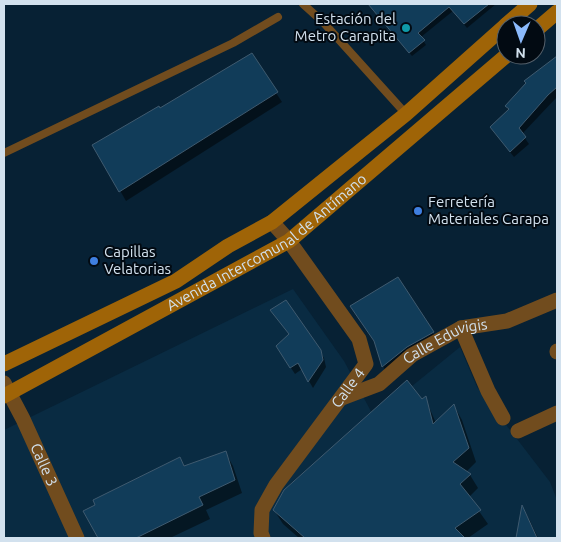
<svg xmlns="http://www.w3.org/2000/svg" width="561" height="542" font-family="Ubuntu,sans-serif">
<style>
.built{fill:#092b42}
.shadow{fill:#0007}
.building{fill:#113c59;stroke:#3f5a6f}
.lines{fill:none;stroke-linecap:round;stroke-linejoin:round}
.lane{stroke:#714c1e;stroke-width:8}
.street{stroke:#714c1e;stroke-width:15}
.secondary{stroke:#9f6407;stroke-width:15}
.culture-dot{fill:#0f9aa8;stroke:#020a12;stroke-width:2}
.shop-dot{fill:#3f7fe0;stroke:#020a12;stroke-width:2}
.labels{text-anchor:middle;stroke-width:4;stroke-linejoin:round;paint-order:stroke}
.poi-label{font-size:15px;fill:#d2e1ee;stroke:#020a12;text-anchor:start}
.street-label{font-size:15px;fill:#d2e1ee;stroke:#020a12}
</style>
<rect width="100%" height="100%" fill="#072134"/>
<path class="built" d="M293 289 344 361 374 417 460 347 477 387 550 482 557 500V538H4V430Z"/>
<path class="shadow" d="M368 4H496L467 28 453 11 421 37 426 45 412 56Z
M251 55 282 102 126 201 94 145 159 110Z
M557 57V97L522 134 529 144 514 157 491 128 509 111 506 106 527 83 526 81Z
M397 279 440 344 389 377 383 366 376 344 351 306Z
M272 310 320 351 324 358 326 367 313 388 302 369 295 374 281 353 290 335Z
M407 382 422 401 425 398 436 423 454 406 462 420 476 462 466 472 470 475 478 488 469 497 488 524 468 538H299L283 524 274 510 290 484Z
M225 452 233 466 242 493 206 510 210 519 170 538H100L85 512 180 458 185 467Z
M523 508 530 521 538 538H517Z"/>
<path class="building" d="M368 4H489L464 24 449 7 418 33 425 40 409 53Z
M252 53 278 92 119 192 92 145 159 106 160 108Z
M557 56V87L548 95 519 128 526 137 510 152 490 127 509 109 505 106 526 83 524 81Z
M398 277 434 332 407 347 382 367 374 341 350 306Z
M286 300 321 350 323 360 308 382 298 363 290 368 276 346 289 334 270 310Z
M407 380 422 399 426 396 433 424 454 404 469 448 453 462 471 474 460 484 481 510 455 528 465 538H305L273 510 284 490Z
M226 451 235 480 199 497 203 505 136 538H98L83 511 95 505 93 500 180 457 184 466Z
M522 505 537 538H516Z"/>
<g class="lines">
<path class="lane" d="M303 4 323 22 406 114
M4 153 233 43 278 17"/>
<g class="street">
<path d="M461 328 488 391 503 418"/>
<path d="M557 351V352"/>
<path id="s1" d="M4 383 23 419 77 538"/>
<path id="s2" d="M342 398 379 384 412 355 461 328 507 321 557 300"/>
<path d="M518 431 557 413"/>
<path id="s3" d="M263 538 261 533 262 510 276 485 366 364 359 339 289 241 272 222"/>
</g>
<g class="secondary">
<path d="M506 25 530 4"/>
<path d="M536 30 557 12"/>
<path d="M4 364 176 281 228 246 272 222 406 114 506 25"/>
<path id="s4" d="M4 396 289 241 507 55"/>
</g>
</g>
<circle class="culture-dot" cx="406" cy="28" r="5"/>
<g class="shop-dot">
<circle cx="418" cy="211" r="5"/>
<circle cx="94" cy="261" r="5"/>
</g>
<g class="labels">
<g class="poi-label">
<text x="396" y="24" text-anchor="end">Estación del<tspan x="396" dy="17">Metro Carapita</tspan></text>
<text x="428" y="207">Ferretería<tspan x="428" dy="17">Materiales Carapa</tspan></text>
<text x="104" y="257">Capillas<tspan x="104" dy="17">Velatorias</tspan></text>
</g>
<g class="street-label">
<text dy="5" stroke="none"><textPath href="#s4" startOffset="305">Avenida Intercomunal de Antímano</textPath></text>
<text dy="5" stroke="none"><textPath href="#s2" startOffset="120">Calle Eduvigis</textPath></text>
<text dy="5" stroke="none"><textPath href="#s3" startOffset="178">Calle 4</textPath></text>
<text dy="5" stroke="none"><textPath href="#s1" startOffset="91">Calle 3</textPath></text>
</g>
</g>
<rect width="561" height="542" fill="none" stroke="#d2e1ee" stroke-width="10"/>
<g transform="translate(521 40) rotate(182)"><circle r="24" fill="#020a12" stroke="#55606a"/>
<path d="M0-4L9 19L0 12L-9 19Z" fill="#8bbafc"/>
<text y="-8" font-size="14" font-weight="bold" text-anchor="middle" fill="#d2e1ee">N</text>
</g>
</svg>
